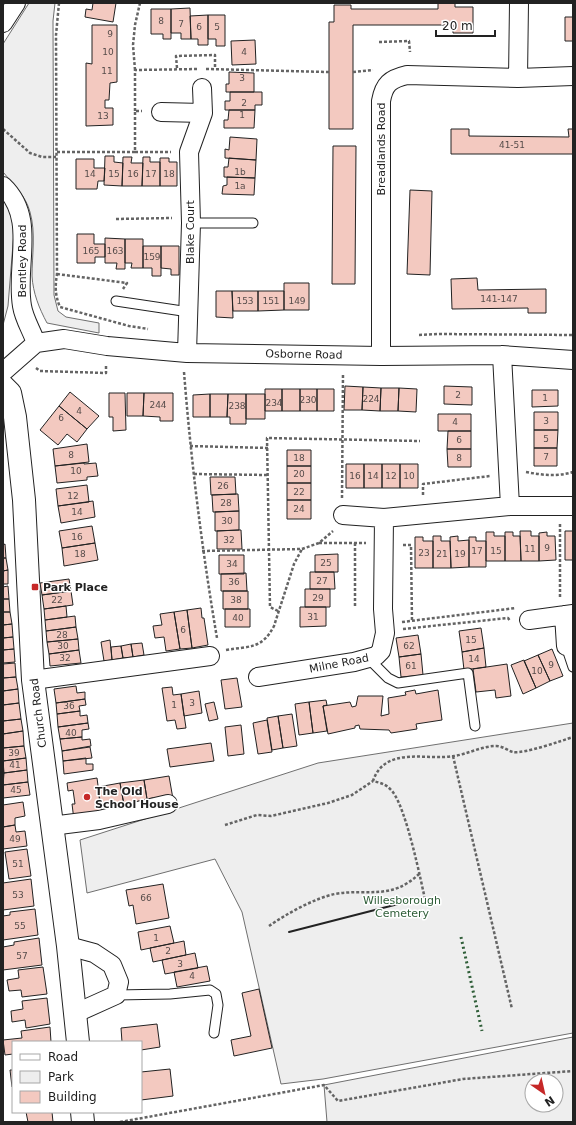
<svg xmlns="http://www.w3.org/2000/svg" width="576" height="1125" font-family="'DejaVu Sans',sans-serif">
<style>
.green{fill:#eee;stroke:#6f6f6f;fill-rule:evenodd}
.building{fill:#f3c9c0;stroke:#222}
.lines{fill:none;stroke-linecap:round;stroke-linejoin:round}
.service-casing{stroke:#222;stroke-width:11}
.minor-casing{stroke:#222;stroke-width:20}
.tertiary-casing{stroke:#222;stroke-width:24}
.path{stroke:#646464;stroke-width:2.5;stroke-dasharray:3 2;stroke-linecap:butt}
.service{stroke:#fff;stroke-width:9}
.minor{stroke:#fff;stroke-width:18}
.tertiary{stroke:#fff;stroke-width:22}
.hedge{stroke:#2f5e38;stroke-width:3;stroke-dasharray:2 3;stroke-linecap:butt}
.wall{stroke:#222;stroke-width:2}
.poi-dot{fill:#c62828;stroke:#fff;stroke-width:1.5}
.labels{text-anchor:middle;stroke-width:3;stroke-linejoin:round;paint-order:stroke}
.number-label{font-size:9px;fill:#564c4a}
.street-label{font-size:11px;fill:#222;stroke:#fff}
.poi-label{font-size:11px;font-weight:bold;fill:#222;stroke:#fff;text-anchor:start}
.park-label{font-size:11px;fill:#2f5e38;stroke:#fff}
</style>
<rect width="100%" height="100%" fill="#fff"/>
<path class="green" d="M29 3H55L53 21 54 295 58 311 66 317 99 323V333L47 323C39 308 33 293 32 276 32 255 36 233 30 212 26 196 13 184 3 172V44Z
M3 199 15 219 8 306 3 325Z
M573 723V1033L323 1079 281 1084 242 912 215 859 87 893 80 840 318 763Z
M573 1037V1122H327L324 1085ZM532 1081H556V1105H532Z"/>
<path class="building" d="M93 3H116L113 22 85 17 86 9 92 10Z
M438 3H455V7H473V33H453V25H353V129H329V22H334V5H351V9H438Z
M190 8 191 39H181V33H171V9Z
M151 9H171V39H163V34H151Z
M208 15V45H198V39H191L190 16Z
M208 15H225V46H216V39H208Z
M565 17H573V41H565Z
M92 25H117V82L110 83 109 100H105V108H113V125L86 126V63L92 64Z
M255 40 256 64 232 65 231 41Z
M229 72 254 73V92H226V84H229Z
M230 92H262V105H255V110H225V101H230Z
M229 110H255L254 128H224V120H228Z
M451 129H469V136L569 137 568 129H573V154H451Z
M230 137 257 139 256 160 225 158V149L229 150Z
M333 146H356L355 284H332Z
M105 156H114V162L123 163 122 186 104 185Z
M123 157H132L131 163H143L142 186H122Z
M143 157H150V162H160V186H142Z
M160 158H169V162H177V186H160Z
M229 158 256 160 255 178 224 177V167H228Z
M76 159H94V168H105L104 181H98L97 189H76Z
M227 177 255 178 254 195 222 194 223 186 227 185Z
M410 190 432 191 430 275 407 274Z
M77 234H94V244H105V257H95V263H77Z
M105 238 125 239V269H116L117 263H105Z
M125 239H143V268H131L132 263H125Z
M143 246H161V276H152V268H143Z
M161 246H179V275H171V269L161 268Z
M477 278 478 290 546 289V313H528V308L452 309 451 279Z
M284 283H309V310H284Z
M216 291H232L233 318 216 317Z
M232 291H258V311H233Z
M258 291H284V310L258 311Z
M345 386 363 387 362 410H344Z
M444 386 472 387V405L444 404Z
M363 387 381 388 380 411 362 410Z
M381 388H399L398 411H380Z
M399 388 417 389 416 412 398 411Z
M265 389H282V411H265Z
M282 389H300V411H282Z
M300 389H317V411H300Z
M317 389H334V411H317Z
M532 390H558V406L532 407Z
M70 392 99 416 87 429 59 406Z
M109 393H125L126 430 113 431V417H109Z
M127 393H144L143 416H127Z
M144 393H173V421H160V417L143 416Z
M210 394V417H193V395Z
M210 394H228L227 417H210Z
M228 394H246V424H230V417H227Z
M246 394H265V419H246Z
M59 406 87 429 77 442 67 434 58 445 40 430Z
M534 412H558V430H534Z
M438 414H471V431H438Z
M534 430H558L557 448H534Z
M448 431H471V449H447Z
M87 444 89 462 55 466 53 449Z
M534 448H557V466H534Z
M447 449H471V467H448Z
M287 450H311V466H287Z
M84 463V464L96 463 98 476 87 477V480L57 483 55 466Z
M346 464H364V488H346Z
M364 464H382V488H364Z
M382 464H400V488H382Z
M400 464H418V488H400Z
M287 466H311V483H287Z
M210 477H235L236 494 211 495Z
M287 483H311V500H287Z
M87 485 89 502 58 506 56 489Z
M238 494 239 511 213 512 212 495Z
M287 500H311V519H287Z
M93 501 95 517 61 523 58 506Z
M239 511V530L215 531V512Z
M92 526 95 543 62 548 59 531Z
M239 530H241L242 549H217V531Z
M520 531H531V536H539V561H521Z
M565 531H573V560H565Z
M486 532H494V536H505V561H486Z
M505 532H513V536H520L521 561H505Z
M547 532V536H555L556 560 539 561V533Z
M433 536H441V541H450L451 568H433Z
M458 536V541L469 540V567L451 568 450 537Z
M415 537H423V541H433V568H415Z
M469 537H476V541H486V567H469Z
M95 543 98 560 64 566 62 548Z
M5 544 6 558H3V545Z
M338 554V572H315V555Z
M219 555H244V574H219Z
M3 558H6L8 570 3 571Z
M8 570V584H3V571Z
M310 572H334L335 589H310Z
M246 573 247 591H221V574Z
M69 579 71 591 42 595 40 583Z
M8 586 9 599H3V587Z
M305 589H330V607H305Z
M71 591 73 605 44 609 42 595Z
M223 591H248V609H223Z
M3 599H9L10 612H3Z
M66 606 67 617 45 620 44 609Z
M300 607H326V626L300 627Z
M201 608 202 618H204L208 645 192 648 187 610Z
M225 609H250V627H225Z
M187 610 192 648 180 649 174 612Z
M3 612H10L12 624 3 625Z
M174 612 180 649 166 651 164 637 155 638 153 626 162 625 160 614Z
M75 616 76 627 46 631 45 620Z
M12 624 13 637 3 638V625Z
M76 627 78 639 47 642 46 631Z
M481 628 484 648 462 652 459 631Z
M418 635 421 654 399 657 396 638Z
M13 637 14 649 3 650V638Z
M78 639 79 650 49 654 47 642Z
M110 640 112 660 104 661 101 642Z
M142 643 144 655 133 657 131 644Z
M131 644 133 657 123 658 121 646Z
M121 646 123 658 112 660 111 647Z
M484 648 486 667 464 670 462 652Z
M14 649 15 662 3 663V650Z
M552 649 563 676 550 681 538 655Z
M79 650 81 663 50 666 49 654Z
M421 654 423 675 401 677 399 657Z
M538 655 550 681 536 688 524 661Z
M524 660 536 688 523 694 511 665Z
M15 663 16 677 3 678V664Z
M507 664 511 696 496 698 495 690 476 692 473 669Z
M16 677 18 689 3 691V678Z
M237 678 242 707 225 709 221 680Z
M76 686 77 693 85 692V699L56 703 54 689Z
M172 687 173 695 181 694 186 728 177 729 175 720 167 721 162 688Z
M18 689 19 703 3 705V691Z
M415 690 416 694 438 690 442 720 416 724 417 729 391 733 389 730 360 729 359 725 355 726V728L328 734 323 706 350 702 352 707 356 706 358 696H383L381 716 389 714 388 698 406 695 405 692Z
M199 691 202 713 184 716 181 694Z
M85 699 86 705 79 706 80 711 57 714 56 703Z
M326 700 327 705 323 706 327 731 313 733 309 702Z
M214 702 218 719 209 721 205 704Z
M309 702 313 733 299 735 295 704Z
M19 703 21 719 3 721V705Z
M80 711V716L87 715 88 723 58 727 57 714Z
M292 714 297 746 283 748 278 716Z
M278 716 283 748 272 750 267 718Z
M21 719 23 731 3 734V721Z
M267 720 272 752 258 754 253 723Z
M88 723 89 729 82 730V737L60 739 58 727Z
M241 725 244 754 228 756 225 727Z
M23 731 24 746 3 748V734Z
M82 737V740L90 739 91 746 62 751 60 739Z
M211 743 214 761 170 767 167 749Z
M24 746 26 758 3 761V748Z
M90 747 92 758 63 761 62 751Z
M26 758 27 770 4 773 3 761Z
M86 758V764H93V770L64 774 63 761Z
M27 770 28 782 3 785 4 773Z
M169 776 173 799 154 803 153 798 147 799 144 780Z
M97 778 102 816 74 820 72 804H75L73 790 68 791 67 783Z
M144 780 147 799 124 805 120 783Z
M28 782 30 795 3 798V785Z
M120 783 124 805 113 807V803L100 805 98 787Z
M23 802 25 816 15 818V825L3 827V805Z
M15 825 16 832 25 831 27 846 3 849V827Z
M27 849 31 876 9 879 5 852Z
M31 879 34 906 3 910V883Z
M163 884 169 918 136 924 133 905 129 906 126 890Z
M35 909 38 935 3 940V916L10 915V912Z
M170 926 174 943 141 950 138 932Z
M39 938 42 965 3 970V947L14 945V942Z
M184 941 186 955 153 962 150 948Z
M195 953 198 968 165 974 162 960Z
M207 966 210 981 177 987 174 972Z
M43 967 47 994 22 997 21 990 9 991 7 980 19 978 18 970Z
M259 989 272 1048 234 1056 231 1040 251 1036 242 993Z
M47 998 50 1024 26 1028 25 1020 12 1022 11 1011 23 1009 22 1001Z
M157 1024 160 1047 141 1050V1042H122L121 1028Z
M50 1027 51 1042H13V1054L5 1055 3 1040 22 1038 21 1031Z
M170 1069 173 1096 141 1100V1072Z
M10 1070H13V1087H12Z
M26 1112H52L53 1122H28Z"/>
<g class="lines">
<g class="service-casing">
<path id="service" d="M191 223H253
M116 301 189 312
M566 646 573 667
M368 658 388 678 398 683 468 673 475 726
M116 995 170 994 210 990 216 994 218 1005 214 1033"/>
</g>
<g class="minor-casing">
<path id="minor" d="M3 23 16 3
M518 78 519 3
M161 112 203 113
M3 186C37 218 15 265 22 306 24 319 32 331 36 343L3 372
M36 343 64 339 107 346 187 353 381 356 502 355 573 360
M187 353 191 223 189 152 203 113 202 88
M502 355 510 506
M381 356V101C384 84 390 79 407 75L518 78 573 76
M343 515 384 518 510 506H573
M564 615 566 646
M529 620 573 614
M258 677 354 662 376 656 381 651 385 633 383 609 384 518
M33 680 210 656
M51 826 99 820 168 804
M68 946 94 953 112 965 119 982 116 995 76 1013"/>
</g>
<g class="tertiary-casing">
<path id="tertiary" d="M3 386 10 393 15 417 24 500 33 680 68 946 78 1042
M82 1112 83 1122"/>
</g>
<path class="path" d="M59 3 56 35 57 274C55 287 55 295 60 307L129 326 148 329
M379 42 409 41 410 52
M177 68 176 56 215 55V69
M206 69 329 72
M135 70 133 45 135 25 140 3
M353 72 373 70
M135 111V70L199 69
M3 129 30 153 42 157H56
M57 152H135V111H142
M135 152H171
M116 219 172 218
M57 274 127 283 123 289
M419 335 439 334 573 335
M36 368 40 371 106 373V365
M184 372C191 461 202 550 217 638
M190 446 269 448
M526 472C542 475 557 477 573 472
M194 474 268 475
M423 495V484L490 476
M342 498 343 374
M319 543H366
M355 543V608
M403 545H411L412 622
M202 551 302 549 319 543 333 531
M560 597V524
M278 611 270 607 267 438 420 441
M402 622 516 608
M403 629 508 618 510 621
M226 650C250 646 262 649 274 626L294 564 302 549
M453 756 512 1009
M225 825 257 815 271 816 328 803 352 795 373 781
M426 904C421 881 406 807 392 791 386 784 381 783 373 781 385 745 428 761 454 756 468 754 482 746 496 746 503 746 508 751 513 752 524 754 561 741 573 737
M269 926C286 914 315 898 335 894 369 888 390 901 419 874
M120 1122 324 1085 338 1101 463 1079 573 1071"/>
<use href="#service" class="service"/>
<use href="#minor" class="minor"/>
<use href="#tertiary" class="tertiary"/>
<path class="hedge" d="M461 937 482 1031"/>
<path class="wall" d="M289 932 410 901"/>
</g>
<g class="poi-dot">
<rect x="31" y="583" width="8" height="8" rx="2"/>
<circle cx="87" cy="797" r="4"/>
</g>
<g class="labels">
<g class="number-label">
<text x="161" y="24">8</text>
<text x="181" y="27">7</text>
<text x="199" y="30">6</text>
<text x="217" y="30">5</text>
<text x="110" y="37">9</text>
<text x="108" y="55">10</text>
<text x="244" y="55">4</text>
<text x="107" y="74">11</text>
<text x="242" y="81">3</text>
<text x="244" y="106">2</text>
<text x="242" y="118">1</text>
<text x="103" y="119">13</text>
<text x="512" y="148">41-51</text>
<text x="240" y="175">1b</text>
<text x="90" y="177">14</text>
<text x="114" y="177">15</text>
<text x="133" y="177">16</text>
<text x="151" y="177">17</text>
<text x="169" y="177">18</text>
<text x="240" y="189">1a</text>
<text x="91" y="254">165</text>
<text x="115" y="254">163</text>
<text x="152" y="260">159</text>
<text x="499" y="302">141-147</text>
<text x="245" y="304">153</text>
<text x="271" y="304">151</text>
<text x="297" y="304">149</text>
<text x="458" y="398">2</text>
<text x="545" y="401">1</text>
<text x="371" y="402">224</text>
<text x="308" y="403">230</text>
<text x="274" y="406">234</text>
<text x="158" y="408">244</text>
<text x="237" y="409">238</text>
<text x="79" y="414">4</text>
<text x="61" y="421">6</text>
<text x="546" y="424">3</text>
<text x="455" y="425">4</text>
<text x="546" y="442">5</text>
<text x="459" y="443">6</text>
<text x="71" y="458">8</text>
<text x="546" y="460">7</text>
<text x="299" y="461">18</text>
<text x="459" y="461">8</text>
<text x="76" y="474">10</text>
<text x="299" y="477">20</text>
<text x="355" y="479">16</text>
<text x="373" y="479">14</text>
<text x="391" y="479">12</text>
<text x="409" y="479">10</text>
<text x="223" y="489">26</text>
<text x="299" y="495">22</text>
<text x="73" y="499">12</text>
<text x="226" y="506">28</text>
<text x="299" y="512">24</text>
<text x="77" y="515">14</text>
<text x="227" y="524">30</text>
<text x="77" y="540">16</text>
<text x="229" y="543">32</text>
<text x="547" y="551">9</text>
<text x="530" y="552">11</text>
<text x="477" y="554">17</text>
<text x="496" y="554">15</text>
<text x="424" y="556">23</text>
<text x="80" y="557">18</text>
<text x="442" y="557">21</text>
<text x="460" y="557">19</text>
<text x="326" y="566">25</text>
<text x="232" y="567">34</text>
<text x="322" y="584">27</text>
<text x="234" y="585">36</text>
<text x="318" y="601">29</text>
<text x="57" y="603">22</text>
<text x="236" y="603">38</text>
<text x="313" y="620">31</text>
<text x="238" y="621">40</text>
<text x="183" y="633">6</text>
<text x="62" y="638">28</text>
<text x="471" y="643">15</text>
<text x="63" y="649">30</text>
<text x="409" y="649">62</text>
<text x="65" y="661">32</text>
<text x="474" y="662">14</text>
<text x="551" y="668">9</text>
<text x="411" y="669">61</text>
<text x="537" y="674">10</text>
<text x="192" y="706">3</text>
<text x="174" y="708">1</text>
<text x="69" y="709">36</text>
<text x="71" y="736">40</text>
<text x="14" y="756">39</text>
<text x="15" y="768">41</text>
<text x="16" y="793">45</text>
<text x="15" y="842">49</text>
<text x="18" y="867">51</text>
<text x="18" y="898">53</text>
<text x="146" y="901">66</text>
<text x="20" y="929">55</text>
<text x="156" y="941">1</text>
<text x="168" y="954">2</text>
<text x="22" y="959">57</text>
<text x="180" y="967">3</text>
<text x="192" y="979">4</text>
</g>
<g class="street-label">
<text transform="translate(381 149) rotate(-90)" y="4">Breadlands Road</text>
<text transform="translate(190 232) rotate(-90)" y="4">Blake Court</text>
<text transform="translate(22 261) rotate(-90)" y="4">Bentley Road</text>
<text transform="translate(304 354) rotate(1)" y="4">Osborne Road</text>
<text transform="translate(339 663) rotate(-11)" y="4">Milne Road</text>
<text transform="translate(38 713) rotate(-97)" y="4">Church Road</text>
</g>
<g class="poi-label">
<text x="43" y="591">Park Place</text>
<text x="95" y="795">The Old<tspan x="95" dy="13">School House</tspan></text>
</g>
<g class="park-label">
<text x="402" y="904">Willesborough<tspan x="402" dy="13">Cemetery</tspan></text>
</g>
</g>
<rect width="576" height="1125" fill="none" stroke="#222222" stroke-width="8"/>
<rect x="12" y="1041" width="130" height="72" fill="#ffffff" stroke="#a7a7a7"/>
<rect x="20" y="1054" width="20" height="6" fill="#ffffff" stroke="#a7a7a7"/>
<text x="48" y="1061" font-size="12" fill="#222222">Road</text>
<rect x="20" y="1071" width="20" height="12" fill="#eeeeee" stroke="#a7a7a7"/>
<text x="48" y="1081" font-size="12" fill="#222222">Park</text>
<rect x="20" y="1091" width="20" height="12" fill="#f3c9c0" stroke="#a7a7a7"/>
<text x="48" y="1101" font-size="12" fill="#222222">Building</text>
<g transform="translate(544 1093) rotate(146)"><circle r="19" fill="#ffffff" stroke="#a7a7a7"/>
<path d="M0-3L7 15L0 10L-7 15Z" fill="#c62828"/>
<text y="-6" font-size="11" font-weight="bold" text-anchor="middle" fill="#222222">N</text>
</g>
<path d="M436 30v6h59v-6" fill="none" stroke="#222222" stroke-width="2"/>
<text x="442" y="30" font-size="12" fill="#222222" stroke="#ffffff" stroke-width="3" paint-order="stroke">20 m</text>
</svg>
